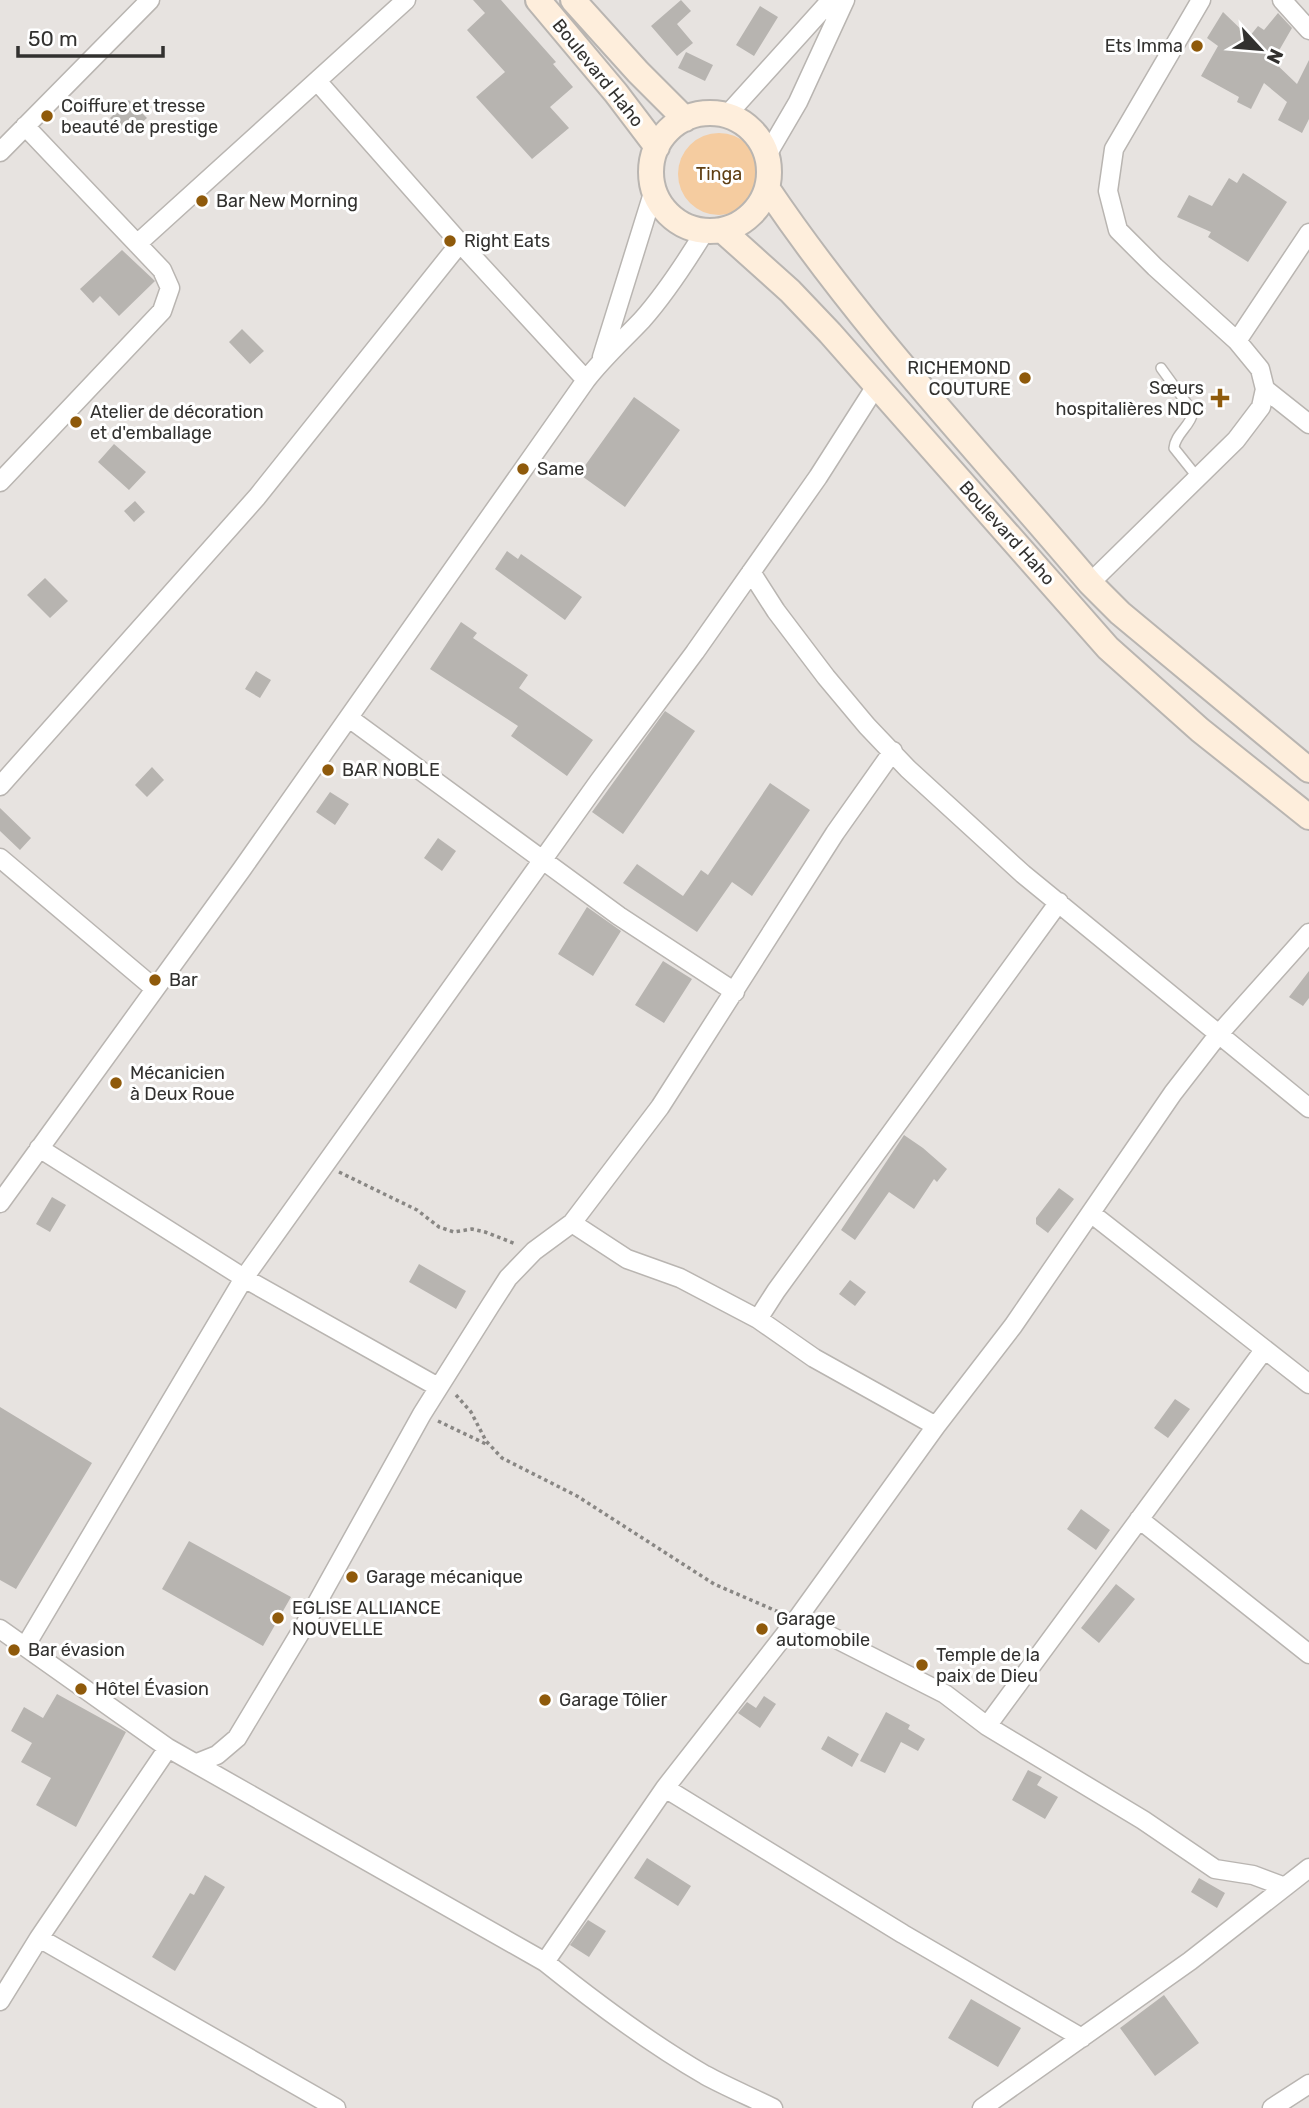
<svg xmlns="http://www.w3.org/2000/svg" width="1309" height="2108" font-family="Rubik,sans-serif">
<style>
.green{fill:#f5cca0}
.building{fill:#b7b4b0}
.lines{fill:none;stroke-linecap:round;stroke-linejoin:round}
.lane-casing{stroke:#b9b5b1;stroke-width:12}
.street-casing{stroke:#b9b5b1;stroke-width:21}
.secondary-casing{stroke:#b9b5b1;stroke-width:28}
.path{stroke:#898784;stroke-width:3.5;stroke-dasharray:3.5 3.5;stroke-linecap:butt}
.lane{stroke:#fff;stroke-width:9}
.street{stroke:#fff;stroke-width:18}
.secondary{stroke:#feeedc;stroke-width:24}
.poi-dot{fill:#8f5a0b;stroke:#fff;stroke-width:2.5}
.labels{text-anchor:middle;stroke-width:6;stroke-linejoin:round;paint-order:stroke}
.poi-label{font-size:18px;fill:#32312f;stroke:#fff;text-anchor:start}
.street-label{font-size:18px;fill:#32312f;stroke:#fff}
.park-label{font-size:18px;fill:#5f3e12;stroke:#fff}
</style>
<rect width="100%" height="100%" fill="#e7e3e0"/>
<path class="green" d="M678 174a41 41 0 1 1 82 0a41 41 0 1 1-82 0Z"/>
<path class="building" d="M473 0H501L556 62 553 64 573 87 550 107 569 128 532 159 476 97 505 72 467 30 485 13Z
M681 0 691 11 677 24 693 43 677 56 651 26Z
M760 6 778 17 754 56 736 45Z
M1223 12 1249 37 1258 26 1264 30 1278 13 1292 28 1273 61 1297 84 1309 60V119L1302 133 1278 120 1287 102 1264 83 1251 109 1237 102 1239 97 1201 76 1218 46 1207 38Z
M686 52 713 65 705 81 678 68Z
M129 100 147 118 127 136 110 118Z
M1243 173 1287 202 1248 262 1208 237 1211 232 1177 217 1189 195 1212 206 1229 178 1237 183Z
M122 250 155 281 119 316 100 296 93 303 80 289Z
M242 329 264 351 250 364 229 342Z
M634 397 680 430 625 507 579 474Z
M114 444 146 472 129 490 98 462Z
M135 501 145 512 134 522 124 511Z
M507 551 518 559 521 554 582 597 565 620 495 569Z
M45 578 68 601 50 618 27 595Z
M461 622 477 633 473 638 528 675 519 688 593 740 567 776 511 736 518 726 430 669Z
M256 671 271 680 260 698 245 689Z
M665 711 695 731 623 834 592 812Z
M152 767 164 780 147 797 135 785Z
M770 783 810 810 752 896 732 882 697 932 623 883 637 864 683 896 701 870 708 875Z
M330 792 349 804 335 825 316 812Z
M0 808 31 838 20 850 0 831Z
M438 838 456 851 442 871 424 858Z
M587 907 621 931 593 976 558 954Z
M663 961 692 979 664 1023 635 1005Z
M1309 971V998L1303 1006 1289 997Z
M904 1135 923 1148 947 1169 937 1182 934 1179 914 1209 889 1192 855 1240 841 1230Z
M1059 1188 1074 1199 1048 1233 1036 1224V1218Z
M52 1197 66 1205 50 1232 36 1224Z
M419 1264 466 1291 456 1309 409 1282Z
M850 1280 866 1292 855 1306 839 1294Z
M1175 1399 1190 1409 1168 1438 1154 1428Z
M0 1407 92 1463 16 1589 0 1580Z
M1081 1509 1110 1530 1096 1550 1067 1529Z
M189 1541 291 1597 263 1646 162 1589Z
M1116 1584 1135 1599 1099 1643 1081 1628Z
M57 1694 126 1732 76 1827 36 1805 51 1778 21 1762 32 1743 11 1731 24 1707 43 1718Z
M764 1696 776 1704 760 1728 738 1713 747 1702 756 1708Z
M886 1712 910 1725 908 1729 925 1739 918 1751 901 1742 885 1773 860 1761Z
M828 1736 859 1754 852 1767 821 1749Z
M1028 1770 1042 1777 1037 1785 1058 1797 1045 1819 1012 1800Z
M647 1858 691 1886 678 1906 634 1878Z
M205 1875 225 1887 175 1971 152 1957 190 1893 194 1895Z
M1199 1878 1225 1893 1217 1908 1191 1892Z
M588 1920 606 1931 589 1957 570 1945Z
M1164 1995 1199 2043 1155 2076 1120 2028Z
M971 1999 1021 2028 998 2067 948 2038Z"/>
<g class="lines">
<g class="lane-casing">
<path id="lane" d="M1161 368 1193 412C1191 426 1175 434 1174 448L1198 478"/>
</g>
<g class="street-casing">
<path id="street" d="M1282 0 1309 30
M317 81 460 243 586 380
M727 115 831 0
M0 152 150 0
M767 155 798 102 845 0
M137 244 406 0
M1237 341 1309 233
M602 357 654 190
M1265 389 1309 424
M0 482 162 311 170 288 162 270 25 126
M751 572 776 611 826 677 867 726 908 769 1023 874 1309 1108
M1090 583 1236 440 1261 407 1265 389 1260 369 1237 341 1155 267 1118 230 1108 191 1114 149 1201 0
M349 718 619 916 735 992
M0 786 257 497 460 243
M0 858 154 988
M39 1148 244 1278 599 781 695 652 818 477 876 386
M0 1203 242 869 586 380C603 358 623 340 642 320 666 293 686 262 705 231
M1092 1214 1309 1384
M572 1223 627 1259 680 1278 758 1319 814 1358 936 1426
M758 1319 776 1291 1059 902
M1139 1519 1309 1654
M797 1619 945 1694 987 1726 1143 1820 1215 1869 1253 1875 1285 1887
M0 1629 168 1748 545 1962C596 2003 648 2042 705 2075 727 2087 751 2097 773 2108
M26 1645 244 1278 438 1387
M987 1726 1264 1350
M197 1763 217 1755 237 1738 303 1628 422 1414 490 1306 508 1278 534 1251 572 1223 660 1107 835 833 893 751
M665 1788 903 1934 1082 2038
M39 1938 336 2108
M545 1962 665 1788 797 1619 936 1426 1013 1326 1173 1093 1218 1035 1309 933
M0 2001 39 1938 168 1748
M982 2108 1190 1961 1309 1868
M1272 2108 1309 2084"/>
</g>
<g class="secondary-casing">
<path id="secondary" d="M538 0 616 93 657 147
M573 0 638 72 685 119
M651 172a59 59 0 1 1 118 0a59 59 0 1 1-118 0Z
M767 188C862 329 980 453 1090 583L1120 613 1309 770
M722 230 790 291 830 333 1108 648 1200 730 1309 817"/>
</g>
<path class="path" d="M339 1172 417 1210 439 1227 454 1232 472 1229 485 1232 516 1244
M456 1395 471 1412 486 1441 502 1458 577 1496 714 1584 781 1613
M438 1421 488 1445"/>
<use href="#lane" class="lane"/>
<use href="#street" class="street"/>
<use href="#secondary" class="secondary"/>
</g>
<g class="poi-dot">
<circle cx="1197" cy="46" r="7"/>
<circle cx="47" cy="116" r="7"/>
<circle cx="202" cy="201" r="7"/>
<circle cx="450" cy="241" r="7"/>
<circle cx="1025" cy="378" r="7"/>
<path d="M1216.5 387.5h7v7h7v7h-7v7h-7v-7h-7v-7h7z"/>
<circle cx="76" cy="422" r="7"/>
<circle cx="523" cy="469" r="7"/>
<circle cx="328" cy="770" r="7"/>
<circle cx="155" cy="980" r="7"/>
<circle cx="116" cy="1083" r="7"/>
<circle cx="352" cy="1577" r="7"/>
<circle cx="278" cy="1618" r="7"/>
<circle cx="762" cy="1629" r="7"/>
<circle cx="14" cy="1650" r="7"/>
<circle cx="922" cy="1665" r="7"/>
<circle cx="81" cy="1689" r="7"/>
<circle cx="545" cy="1700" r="7"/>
</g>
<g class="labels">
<g class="poi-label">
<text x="1183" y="52" text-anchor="end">Ets Imma</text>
<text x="61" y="112">Coiffure et tresse<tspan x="61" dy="21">beauté de prestige</tspan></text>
<text x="216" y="207">Bar New Morning</text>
<text x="464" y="247">Right Eats</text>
<text x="1011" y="374" text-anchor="end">RICHEMOND<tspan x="1011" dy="21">COUTURE</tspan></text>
<text x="1204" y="394" text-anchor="end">Sœurs<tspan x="1204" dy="21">hospitalières NDC</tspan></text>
<text x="90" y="418">Atelier de décoration<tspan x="90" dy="21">et d'emballage</tspan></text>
<text x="537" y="475">Same</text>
<text x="342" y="776">BAR NOBLE</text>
<text x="169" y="986">Bar</text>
<text x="130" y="1079">Mécanicien<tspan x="130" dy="21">à Deux Roue</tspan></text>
<text x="366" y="1583">Garage mécanique</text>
<text x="292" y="1614">EGLISE ALLIANCE<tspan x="292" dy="21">NOUVELLE</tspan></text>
<text x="776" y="1625">Garage<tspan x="776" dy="21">automobile</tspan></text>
<text x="28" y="1656">Bar évasion</text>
<text x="936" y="1661">Temple de la<tspan x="936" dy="21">paix de Dieu</tspan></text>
<text x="95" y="1695">Hôtel Évasion</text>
<text x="559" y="1706">Garage Tôlier</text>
</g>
<g class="street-label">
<text transform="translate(598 73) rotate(51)" y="6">Boulevard Haho</text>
<text transform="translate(1007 533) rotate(48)" y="6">Boulevard Haho</text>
</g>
<g class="park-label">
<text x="719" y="180">Tinga</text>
</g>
</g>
<g transform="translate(1260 49) rotate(116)" stroke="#ffffff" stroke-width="5" paint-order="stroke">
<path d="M0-5L12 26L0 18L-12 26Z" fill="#32312f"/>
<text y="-10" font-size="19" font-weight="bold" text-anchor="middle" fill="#32312f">N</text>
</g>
<path d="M18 46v10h145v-10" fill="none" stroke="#32312f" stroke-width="3.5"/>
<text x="28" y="46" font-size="21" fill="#32312f" stroke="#ffffff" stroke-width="5" paint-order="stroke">50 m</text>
</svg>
